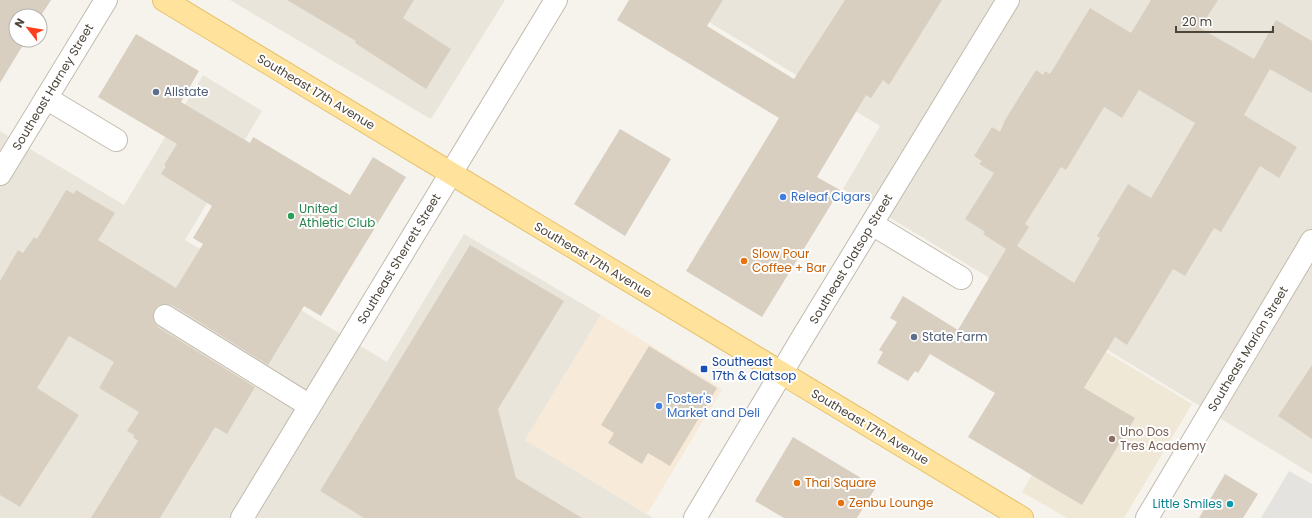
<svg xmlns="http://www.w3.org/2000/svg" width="1312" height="518" font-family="Poppins,sans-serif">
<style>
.residential{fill:#eae5da}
.commercial{fill:#f7ead8}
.education{fill:#efe8d6}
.parking{fill:#e5e3e0}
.building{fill:#d8cfc1;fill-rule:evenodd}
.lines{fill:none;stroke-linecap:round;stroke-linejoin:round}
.minor-casing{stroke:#c2bbae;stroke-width:24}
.major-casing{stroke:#e6c16a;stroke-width:24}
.minor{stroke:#fff;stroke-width:22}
.major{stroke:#ffe39c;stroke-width:22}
.service-dot{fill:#5c6f8a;stroke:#fff;stroke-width:1.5}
.shop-dot{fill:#3f7fe0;stroke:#fff;stroke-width:1.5}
.leisure-dot{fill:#2e9e5b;stroke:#fff;stroke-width:1.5}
.food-dot{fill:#e8710a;stroke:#fff;stroke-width:1.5}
.transit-dot{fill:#1a4fb4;stroke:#fff;stroke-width:1.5}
.education-dot{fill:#8d6e63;stroke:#fff;stroke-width:1.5}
.culture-dot{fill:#0f9aa8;stroke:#fff;stroke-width:1.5}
.labels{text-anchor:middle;stroke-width:4;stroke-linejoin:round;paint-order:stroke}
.street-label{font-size:12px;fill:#4b4439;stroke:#fff}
.service-label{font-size:12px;fill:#4e5e75;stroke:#fff;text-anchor:start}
.shop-label{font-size:12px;fill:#366cbe;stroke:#fff;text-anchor:start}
.leisure-label{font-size:12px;fill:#27864d;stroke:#fff;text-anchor:start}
.food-label{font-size:12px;fill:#c56008;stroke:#fff;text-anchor:start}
.transit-label{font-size:12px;fill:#164399;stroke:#fff;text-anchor:start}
.education-label{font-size:12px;fill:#785e54;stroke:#fff;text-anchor:start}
.culture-label{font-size:12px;fill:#0d838f;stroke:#fff;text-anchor:end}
</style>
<rect width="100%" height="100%" fill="#f6f3ec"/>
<path class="residential" d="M230 0H505L431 119Z
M673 0H1312V474L843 189 880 126Z
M203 75 262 111 185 240 387 362 464 234 601 315 525 440 653 518H0V131L124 205Z"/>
<path class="commercial" d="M601 315 722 389 647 514 525 440Z"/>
<path class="education" d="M1106 352 1192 404 1124 518H1067L1022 492Z"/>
<path class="parking" d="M1289 471 1312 484V518H1261Z"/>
<path class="building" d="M0 0H51L40 17V16H16V40H26L0 83Z
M287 0H414L403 18 451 49 426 89 355 43 356 41Z
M629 0H723L707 26 794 79 845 0H942L889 85 883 80 871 98 866 95 817 177 840 190 762 317 686 271 779 118 617 20Z
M1151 0H1218L1200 28 1254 59 1276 20 1312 41V93L1270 69 1244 115 1297 147 1279 178 1260 166 1221 232 1214 228 1185 276 1173 269 1127 345 1115 337 1084 388 1135 418 1082 505 968 437 995 393 930 354 918 373 915 371 908 381 877 363 883 352 879 350 897 322 890 318 903 296 958 330 1006 249 983 234 985 232 965 219 994 173 979 164 982 161 974 156 992 127 1000 132 1005 120 1036 70 1043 75 1045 71 1050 74 1090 8 1131 33ZM1139 90 1195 123 1151 198 1128 184 1097 236 1100 238 1074 283 1017 246 1029 227 1025 224 1061 167 1066 170 1104 107 1122 118Z
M136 34 199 71 181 102 250 143 253 137 350 195 373 157 406 177 321 316 304 306 268 365 172 305 165 304 159 305 155 309 153 316 154 322 158 327 255 387 227 434 215 427 160 518H91L138 441 133 437 134 435 127 431 139 412 99 388 114 362 69 336 37 388 79 415 20 507 0 495V281L18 250 23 253 34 237 37 239 66 190 74 194 76 190 115 213 98 240 176 288 203 244 193 238 212 206 161 174 166 166 164 165 177 144 98 97Z
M620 129 671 159 625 236 574 204Z
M470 245 564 301 498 409 516 478 582 518H364L320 491Z
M649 346 717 388 670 466 648 453 642 464 608 443 614 433 601 425Z
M1312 365V439L1278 416Z
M793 437 876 487 857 518H784L755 501Z
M1225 474 1258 494 1243 518H1199Z"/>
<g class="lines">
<g class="minor-casing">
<path id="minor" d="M46 98 116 140
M0 174 106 0
M872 224 961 278
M165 316 310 406
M242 518 556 0
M695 518 804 335 1008 0
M1147 518 1312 241"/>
</g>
<g class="major-casing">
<path id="major" d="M164 0 1022 518"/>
</g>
<use href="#minor" class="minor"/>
<use href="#major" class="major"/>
</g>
<g class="service-dot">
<circle cx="156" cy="92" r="4"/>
<circle cx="914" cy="337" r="4"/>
</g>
<g class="shop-dot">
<circle cx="783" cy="197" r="4"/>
<circle cx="659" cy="406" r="4"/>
</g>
<circle class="leisure-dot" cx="291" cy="216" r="4"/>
<g class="food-dot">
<circle cx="744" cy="261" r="4"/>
<circle cx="797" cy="483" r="4"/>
<circle cx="841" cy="503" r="4"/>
</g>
<rect class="transit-dot" x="700" y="365" width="8" height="8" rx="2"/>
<circle class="education-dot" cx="1112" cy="439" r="4"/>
<circle class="culture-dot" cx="1230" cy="504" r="4"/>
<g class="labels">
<g class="street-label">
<text transform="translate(53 87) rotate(-59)" y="4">Southeast Harney Street</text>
<text transform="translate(316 92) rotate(31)" y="4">Southeast 17th Avenue</text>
<text transform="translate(399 259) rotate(-59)" y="4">Southeast Sherrett Street</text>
<text transform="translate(851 259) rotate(-59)" y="4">Southeast Clatsop Street</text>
<text transform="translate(593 260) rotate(31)" y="4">Southeast 17th Avenue</text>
<text transform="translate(1248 349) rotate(-59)" y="4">Southeast Marion Street</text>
<text transform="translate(870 427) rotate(31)" y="4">Southeast 17th Avenue</text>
</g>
<g class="service-label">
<text x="164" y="96">Allstate</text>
<text x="922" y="341">State Farm</text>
</g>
<g class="shop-label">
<text x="791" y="201">Releaf Cigars</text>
<text x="667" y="403">Foster's<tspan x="667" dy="14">Market and Deli</tspan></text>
</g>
<g class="leisure-label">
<text x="299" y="213">United<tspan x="299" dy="14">Athletic Club</tspan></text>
</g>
<g class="food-label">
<text x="752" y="258">Slow Pour<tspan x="752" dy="14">Coffee + Bar</tspan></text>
<text x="805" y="487">Thai Square</text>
<text x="849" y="507">Zenbu Lounge</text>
</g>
<g class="transit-label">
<text x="712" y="366">Southeast<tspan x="712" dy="14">17th &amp; Clatsop</tspan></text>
</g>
<g class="education-label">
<text x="1120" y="436">Uno Dos<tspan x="1120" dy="14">Tres Academy</tspan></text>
</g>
<g class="culture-label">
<text x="1222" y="508">Little Smiles</text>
</g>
</g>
<g transform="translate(28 28) rotate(301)"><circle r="19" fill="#ffffff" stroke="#b7b4b0"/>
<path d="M0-3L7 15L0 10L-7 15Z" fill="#fc3f1d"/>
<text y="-6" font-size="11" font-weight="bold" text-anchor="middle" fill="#4b4439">N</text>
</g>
<path d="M1176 26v6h97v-6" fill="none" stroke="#4b4439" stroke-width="2"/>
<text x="1182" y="26" font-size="12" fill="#4b4439" stroke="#ffffff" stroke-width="3" paint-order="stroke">20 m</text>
</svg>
